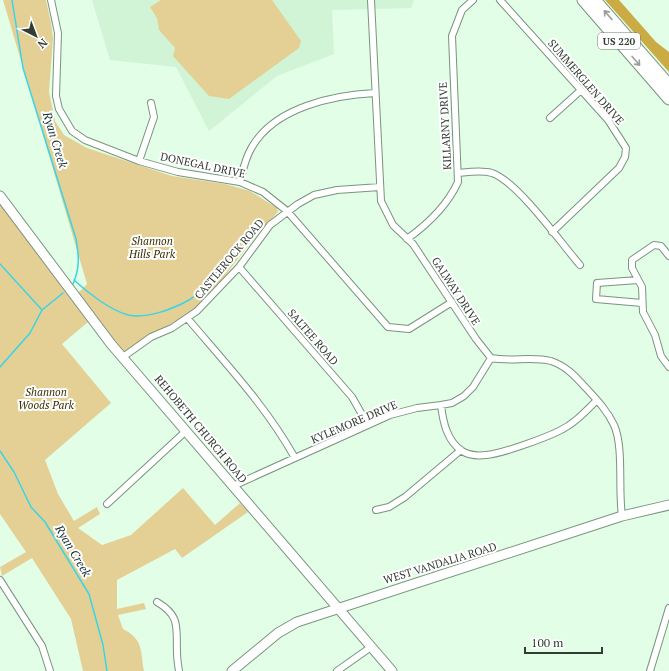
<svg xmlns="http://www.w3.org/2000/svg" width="669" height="671" font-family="'PT Serif',serif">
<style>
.built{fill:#d1f3d6}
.green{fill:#e4d095}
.forest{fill:#cbab44}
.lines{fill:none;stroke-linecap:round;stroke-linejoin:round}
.stream{stroke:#39d4e7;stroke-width:1.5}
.street-casing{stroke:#7a947f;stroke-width:8}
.secondary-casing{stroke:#7a947f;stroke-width:11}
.highway-casing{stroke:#7a947f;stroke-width:13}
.street{stroke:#fff;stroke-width:6}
.secondary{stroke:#fff;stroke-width:9}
.highway{stroke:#fff;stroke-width:11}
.oneway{stroke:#989e99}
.labels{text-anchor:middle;stroke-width:4;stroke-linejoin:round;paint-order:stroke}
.shield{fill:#fff;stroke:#707670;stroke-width:1}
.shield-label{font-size:10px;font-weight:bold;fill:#323c33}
.street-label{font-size:11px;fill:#323c33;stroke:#fff}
.park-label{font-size:11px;font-style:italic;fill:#392c00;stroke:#fff}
.water-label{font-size:12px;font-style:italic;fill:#162f32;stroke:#fff}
</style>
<rect width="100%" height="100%" fill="#e2fee6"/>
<path class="built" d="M92 0H414L411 8 332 10 334 54 277 76 209 131 176 67 110 60Z"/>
<path class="green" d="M3 0H46L51 23 53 38 49 92 55 121 64 135 87 148 172 176 225 184 250 191 277 208 278 212C272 219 265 225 259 232 237 258 220 287 194 309 173 326 147 333 127 351H123L78 293 87 284Z
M161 0H272L301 41 299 48 229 99 209 96 173 56 175 48 159 30 157 18 150 7Z
M0 203 88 322 62 344 111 403 45 460 58 494 74 521 97 507 100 514 78 528 102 545 131 535 183 488 215 525 240 503 248 512 182 558 175 549 117 580V609L144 603 146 609 118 615 123 629C144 640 140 650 144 671H83L71 619 32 558 2 576 0 567 26 552 0 514Z"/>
<path class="forest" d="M605 0H619L656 42 669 52V72Z"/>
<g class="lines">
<path class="stream" d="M12 0 23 68 76 239C79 255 80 268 73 284
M0 264 42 310
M74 280C88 293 110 310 128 315 147 319 173 309 189 300 204 291 216 273 225 259
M0 367 30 333 42 310 63 293
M0 451 14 472 31 507 45 522 89 594 103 645 107 671"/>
<g class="street-casing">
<path id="street" d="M51 0 58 33 56 96 59 109 72 131 85 140 139 161 178 172 240 182 263 192 287 211 388 327 409 329 452 302
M371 0 381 201 393 225 413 244 476 339 491 358C511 362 532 356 551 361 566 366 575 376 585 387 596 399 607 410 614 425 624 447 618 490 622 516
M500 0 608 120 626 148 625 157 619 168 552 232
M550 118 580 91
M139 161 154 117 151 103
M458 173C469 172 481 170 492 173 518 182 560 242 580 265
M240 182C243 170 245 158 252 147 275 107 334 95 375 93
M407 239C428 224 447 206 458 182L452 36 462 10 473 0
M669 256 661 246 654 245 632 260V268L642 287 643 312 655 335 661 356 669 367
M239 267 352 397 368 425
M638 280 597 283 596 299 642 303
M188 319C226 364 266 406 295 458
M123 357 151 337 172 328 197 311 239 267 270 225 298 204 314 195 337 190 380 187
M441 405C443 422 447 441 462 451 470 456 478 456 486 455 501 454 545 438 559 431 574 424 585 412 597 400
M233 486 390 415 417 408 441 405 452 403 464 396 473 387 491 358
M107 504 186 431
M376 510 389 507 405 497 461 450
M0 580 42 646 50 671
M157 602C181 616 176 628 177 652 177 658 178 665 179 671
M337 671 371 647
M650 671 669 608"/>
</g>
<g class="secondary-casing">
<path id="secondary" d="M0 196 111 344 392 671
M232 671 278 633 297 622 622 516 669 505"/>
</g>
<g class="highway-casing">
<path id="highway" d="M583 0 669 99
M595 0 669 85"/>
</g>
<use href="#street" class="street"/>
<use href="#secondary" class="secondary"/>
<use href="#highway" class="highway"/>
</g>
<defs><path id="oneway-shaft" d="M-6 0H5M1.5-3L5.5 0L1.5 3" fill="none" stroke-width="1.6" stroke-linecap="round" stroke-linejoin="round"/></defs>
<g class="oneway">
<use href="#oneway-shaft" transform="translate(608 15) rotate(-131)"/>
<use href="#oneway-shaft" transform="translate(636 61) rotate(49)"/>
</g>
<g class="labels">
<rect class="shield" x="598" y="33" width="42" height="16" rx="3"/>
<g class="shield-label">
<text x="619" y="45">US 220</text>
</g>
<g class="street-label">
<text transform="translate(586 82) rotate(49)" y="4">SUMMERGLEN DRIVE</text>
<text transform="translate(445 126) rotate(-93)" y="4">KILLARNY DRIVE</text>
<text transform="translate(203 165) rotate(12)" y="4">DONEGAL DRIVE</text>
<text transform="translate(229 259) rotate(-50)" y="4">CASTLEROCK ROAD</text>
<text transform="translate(456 291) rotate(57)" y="4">GALWAY DRIVE</text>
<text transform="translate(313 337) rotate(49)" y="4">SALTEE ROAD</text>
<text transform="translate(354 422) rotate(-23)" y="4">KYLEMORE DRIVE</text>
<text transform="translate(201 429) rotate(50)" y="4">REHOBETH CHURCH ROAD</text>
<text transform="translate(440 563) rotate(-17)" y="4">WEST VANDALIA ROAD</text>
</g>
<g class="park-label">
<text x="152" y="245">Shannon<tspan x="152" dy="13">Hills Park</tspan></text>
<text x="46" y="396">Shannon<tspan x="46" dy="13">Woods Park</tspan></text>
</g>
<g class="water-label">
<text transform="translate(55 140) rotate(73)" y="4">Ryan Creek</text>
<text transform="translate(73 551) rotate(59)" y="4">Ryan Creek</text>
</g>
</g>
<g transform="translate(36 36) rotate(138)" stroke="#ffffff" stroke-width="3" paint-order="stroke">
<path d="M0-3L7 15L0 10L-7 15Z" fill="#323c33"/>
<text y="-6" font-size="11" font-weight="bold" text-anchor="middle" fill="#323c33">N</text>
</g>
<path d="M525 647v6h77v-6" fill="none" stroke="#323c33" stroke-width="2"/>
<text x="531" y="647" font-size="12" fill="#323c33" stroke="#ffffff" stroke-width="3" paint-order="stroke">100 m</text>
</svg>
